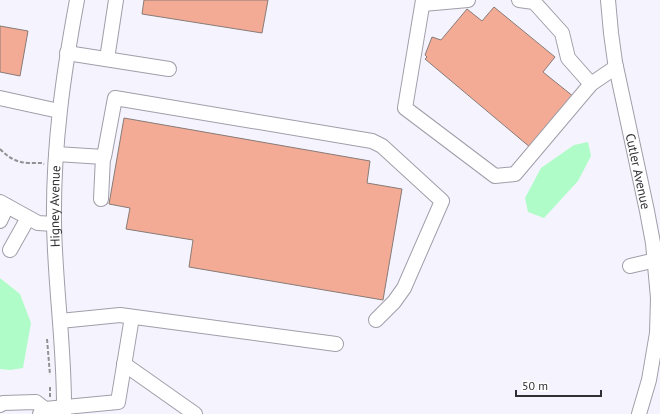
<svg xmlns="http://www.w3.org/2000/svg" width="660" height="414" font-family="'PT Sans',sans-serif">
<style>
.built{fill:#f5f3fe}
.green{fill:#b0fcc8}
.building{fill:#f4ab95;stroke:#877b77}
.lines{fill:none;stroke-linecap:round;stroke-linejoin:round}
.minor-casing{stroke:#a19ea9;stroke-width:16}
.path{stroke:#929194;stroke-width:2;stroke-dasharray:4 2;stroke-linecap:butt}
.minor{stroke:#fff;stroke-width:14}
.labels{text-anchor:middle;stroke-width:4;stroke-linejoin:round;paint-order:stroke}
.street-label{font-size:13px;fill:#302f33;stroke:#fff}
</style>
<rect width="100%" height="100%" fill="#fcfbfd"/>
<path class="built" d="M0 0H660V414H0V369L10 370 20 294 0 278Z"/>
<path class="green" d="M588 142 591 156 578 181 544 218 528 212 525 198 541 168 574 145Z
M0 278 20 294 31 323 23 368 10 370 0 369Z"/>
<path class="building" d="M144 0H268L262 33 142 14Z
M494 7 555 57 543 72 574 97 531 148 425 59 427 57 425 55 432 37 441 40 467 9 482 21Z
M0 26 28 31 20 76 0 72Z
M124 118 370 161 367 183 402 189 383 300 189 267 193 240 126 229 130 208 109 204Z"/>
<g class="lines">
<g class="minor-casing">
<g id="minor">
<path d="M423 0 405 108 495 176 515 174 591 84 616 67"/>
<path d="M519 0 534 2 562 33 568 58 591 84"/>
<path id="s1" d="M608 0 611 33 615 62 647 211 653 243 658 298 657 333 649 380 639 414"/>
<path d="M423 4 468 0"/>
<path d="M67 53 169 69"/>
<path d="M107 59 116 0"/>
<path d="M0 98 59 111"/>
<path d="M56 154 104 157 115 98 372 141 382 146 442 201 404 288 394 302 376 320"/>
<path d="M101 199 103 157"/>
<path d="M0 202 38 223 54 224"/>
<path d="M0 221 7 206"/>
<path d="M10 250 28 218"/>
<path d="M630 266 660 259"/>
<path d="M60 321 120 315 336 344"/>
<path d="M124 364 195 414"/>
<path d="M0 405 3 403 36 402 45 409 40 414"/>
<path d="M45 409 118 402 132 317"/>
<path id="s2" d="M64 414C65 350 55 287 54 223 53 147 63 75 77 0"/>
</g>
</g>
<path class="path" d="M0 149C15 164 23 163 43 163L44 164
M47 339 50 375
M50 397V385"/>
<use href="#minor" class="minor"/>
</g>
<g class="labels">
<g class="street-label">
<text dy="5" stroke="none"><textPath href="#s1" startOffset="174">Cutler Avenue</textPath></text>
<text dy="5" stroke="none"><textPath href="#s2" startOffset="208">Higney Avenue</textPath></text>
</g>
</g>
<path d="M516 390v6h85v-6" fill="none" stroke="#302f33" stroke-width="2"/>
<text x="522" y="390" font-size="12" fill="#302f33" stroke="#ffffff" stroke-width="3" paint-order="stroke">50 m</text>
</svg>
